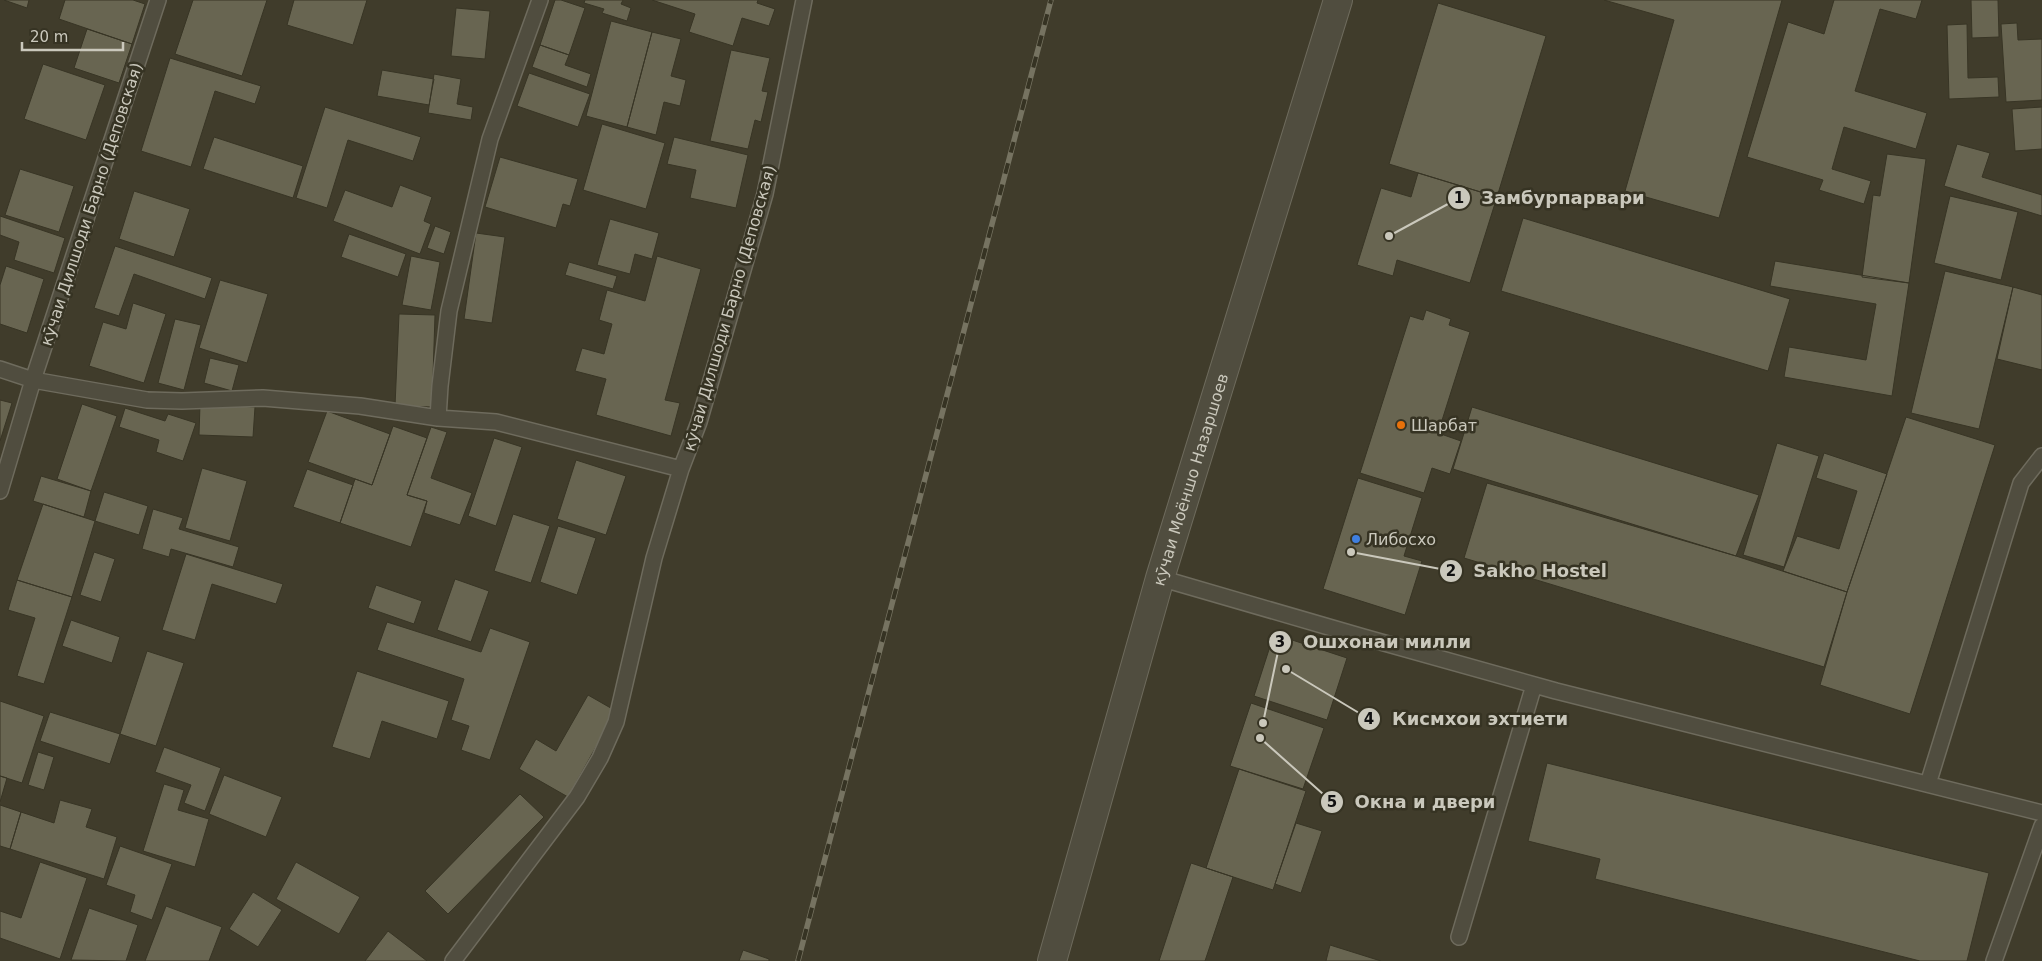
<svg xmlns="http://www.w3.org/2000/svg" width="2042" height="961" font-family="'DejaVu Sans',sans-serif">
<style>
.building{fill:#686551;stroke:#383525}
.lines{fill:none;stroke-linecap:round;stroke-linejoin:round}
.lane-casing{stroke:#6e6b5d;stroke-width:18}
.street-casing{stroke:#6e6b5d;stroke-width:30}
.lane{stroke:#504d3f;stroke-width:15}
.street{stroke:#504d3f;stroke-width:28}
.rail-casing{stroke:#767361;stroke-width:5.5}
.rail{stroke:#363323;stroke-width:4;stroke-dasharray:11;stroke-linecap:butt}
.food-dot{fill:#e8710a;stroke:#363323;stroke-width:2}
.shop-dot{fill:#3f7fe0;stroke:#363323;stroke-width:2}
.labels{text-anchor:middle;stroke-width:5;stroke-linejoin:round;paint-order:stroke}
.street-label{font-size:16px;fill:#cac8bc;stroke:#363323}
.poi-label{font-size:16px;fill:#cac8bc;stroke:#363323;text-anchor:start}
.leader{fill:none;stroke:#cac8bc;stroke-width:2}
.callout-dot{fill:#cac8bc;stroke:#363323;stroke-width:2}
.mark-label{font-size:15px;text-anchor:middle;font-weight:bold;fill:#111}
.callout-label{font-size:18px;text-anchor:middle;font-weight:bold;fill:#cac8bc;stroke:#363323;stroke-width:5;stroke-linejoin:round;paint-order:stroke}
</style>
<rect width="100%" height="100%" fill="#403c2b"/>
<path class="building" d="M4 0H29L27 8Z
M65 0H133L145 4 132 44 59 19Z
M193 0H267L242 76 175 54Z
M294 0H367L353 45 287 25Z
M555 0H561L585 8 569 55 540 45Z
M585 0H623L621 4 631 8 627 21 602 13 604 9 584 3Z
M652 0H758L757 3 775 9 769 26 742 18 733 46 689 32 695 14Z
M1604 0H1782L1719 218 1625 191 1674 20Z
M1834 0H1922L1916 19 1880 9 1855 91 1927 113 1916 149 1844 127 1832 169 1871 181 1864 204 1819 190 1823 180 1747 157 1788 22 1824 34Z
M1971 0H1998L1999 37 1972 38Z
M1438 3 1546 36 1497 197 1389 164Z
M456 8 490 11 485 59 451 56Z
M611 21 652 32 627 127 586 116Z
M2017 23 2018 40 2042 39V100L2006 102 2001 24Z
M1967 24 1968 78 1998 77 1999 97 1949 99 1947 25Z
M87 29 132 44 119 83 74 68Z
M652 32 681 39 671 76 686 80 680 106 664 102 656 135 627 127Z
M540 45 569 55 565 65 591 74 587 87 532 67Z
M731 50 770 58 762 91 768 92 761 122 755 120 748 149 710 141Z
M170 58 261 86 255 104 215 91 191 167 141 151Z
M43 64 105 85 86 140 24 119Z
M382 70 434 79 429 105 377 96Z
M529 73 590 94 578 127 517 106Z
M434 74 461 79 457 104 473 107 471 120 428 113Z
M325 107 421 137 413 161 348 140 327 208 296 198Z
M2042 107V149L2015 151 2012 109Z
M602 124 665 143 646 209 583 190Z
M214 137 303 166 293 198 203 169Z
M674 137 748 155 736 208 690 198 696 170 667 164Z
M1957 144 1990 153 1982 177 2042 195V216L1944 186Z
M1887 154 1926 159 1909 283 1862 277 1873 195 1880 196Z
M500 157 578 179 570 206 563 204 556 228 485 207Z
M20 169 74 186 59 232 5 215Z
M1418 173 1497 197 1470 283 1397 260 1393 276 1357 265 1381 188 1411 197Z
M400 185 432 197 424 221 431 224 420 254 333 221 345 190 392 207Z
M134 191 190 209 174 257 119 239Z
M1950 196 2018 212 2001 280 1934 263Z
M0 216 65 238 54 273 14 260 19 242 0 235Z
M1523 218 1790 299 1768 371 1501 291Z
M610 219 659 233 652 259 635 254 630 274 597 265Z
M435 226 451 232 444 254 427 248Z
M476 233 505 237 492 323 464 319Z
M349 234 406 254 398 277 341 257Z
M115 246 212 278 205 299 134 274 119 316 94 308Z
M411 256 440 262 431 310 402 305Z
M657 256 701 269 665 400 680 403 671 436 596 415 606 379 575 371 582 348 604 354 612 324 599 320 607 290 645 301Z
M1775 261 1909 283 1892 396 1784 377 1789 347 1866 360 1876 304 1770 286Z
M569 262 617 276 613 289 565 275Z
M6 266 44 279 27 333 0 324V285Z
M1945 271 2013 287 1979 429 1911 413Z
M220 280 268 294 247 363 199 348Z
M2013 287 2042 295V370L1997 359Z
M133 303 166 314 144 383 89 366 103 322 126 329Z
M1426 310 1451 319 1449 325 1470 332 1438 433 1461 441 1450 474 1432 468 1424 493 1360 473 1410 316 1423 320Z
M399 314 435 315 432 407 395 406Z
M175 319 201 325 184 390 158 383Z
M210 358 239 365 232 391 204 383Z
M0 400 12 403 0 441Z
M82 404 117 416 91 491 57 479Z
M200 404 255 407 253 437 199 435Z
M1472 407 1759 495 1736 556 1453 469Z
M125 408 165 421 168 414 196 423 183 461 156 452 159 440 119 427Z
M327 411 390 434 372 485 308 462Z
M1906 417 1995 445 1910 714 1820 685 1847 592Z
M393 426 427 438 407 495 427 501 411 547 340 523 355 479 372 485Z
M431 427 447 432 431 478 472 493 460 525 424 513 427 501 407 495Z
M494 438 522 447 496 526 468 516Z
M1777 443 1819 456 1784 567 1743 555Z
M1824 453 1887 474 1847 592 1783 571 1797 536 1839 549 1857 491 1816 478Z
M576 460 626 476 606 535 557 519Z
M202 468 247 481 230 541 185 528Z
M307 469 353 485 340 523 293 507Z
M41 476 91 491 84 517 33 501Z
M1358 478 1422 498 1404 556 1422 561 1405 615 1323 589Z
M1487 483 1736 556 1847 592 1824 667 1464 558Z
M104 492 148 506 139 535 95 521Z
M43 504 95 521 72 597 17 580Z
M153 509 183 518 179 529 239 547 233 567 171 549 169 557 142 549Z
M513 514 550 526 531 583 494 571Z
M558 526 596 538 577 595 540 582Z
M94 552 115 559 101 602 80 595Z
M186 554 283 584 276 604 212 584 195 640 162 630Z
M455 579 489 591 471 642 437 630Z
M17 580 72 597 44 684 17 676 35 618 8 610Z
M376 585 422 601 414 624 368 608Z
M71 620 120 637 112 663 62 646Z
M387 622 481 652 490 628 530 642 490 760 461 750 469 726 451 720 464 679 377 650Z
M1274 634 1347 658 1327 720 1254 696Z
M147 651 184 663 156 746 120 734Z
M357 671 449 701 437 739 382 721 370 759 332 747Z
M588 695 616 711 568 797 519 769 536 739 556 751Z
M0 701 44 716 22 783 0 776Z
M1251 703 1324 728 1303 789 1230 766Z
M50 712 120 734 110 764 40 741Z
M164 747 221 768 205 811 184 803 191 785 155 772Z
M38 752 54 757 44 790 28 785Z
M1547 763 1989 873 1967 961H1920L1595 879 1600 859 1528 841Z
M1239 769 1306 791 1273 890 1206 868Z
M224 775 282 797 266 837 209 814Z
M0 776 7 778 0 802Z
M164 784 184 790 178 810 209 819 195 867 143 851Z
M520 794 544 817 448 914 425 891Z
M60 800 92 809 86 827 117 837 104 879 10 849 21 812 54 823Z
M0 805 21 812 10 849 0 846Z
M1296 823 1322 831 1301 893 1275 884Z
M120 846 172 864 152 920 130 912 135 895 106 885Z
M40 862 87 878 60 959 0 938V911L21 918Z
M296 862 360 897 339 934 276 899Z
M1191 863 1233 877 1205 961H1159Z
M253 892 282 910 258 947 229 929Z
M166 906 222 927 209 961H145Z
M89 908 138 925 126 961 71 960Z
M388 931 427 961H365Z
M1330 945 1381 961H1326Z
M743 950 769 959V961H739Z"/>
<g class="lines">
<g class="lane-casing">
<path id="lane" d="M0 369 33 380 147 400 182 401 263 398 360 406 438 418 496 422 681 469 654 558 616 722 600 758 577 797 453 961
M438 418 440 386 449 311 490 139 540 0
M681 469 699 422 765 194 804 0
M0 491 33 380 158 0
M1160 578 1363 637 1556 691 2042 813
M1928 784 2021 483 2042 456
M1459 937 1534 685
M1994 961 2042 826"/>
</g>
<g class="street-casing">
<g id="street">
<path id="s1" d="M1052 961 1160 578 1338 0"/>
</g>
</g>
<use href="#lane" class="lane"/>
<use href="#street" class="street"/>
<g class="rail-casing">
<path id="rail" d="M798 961 1051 0"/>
</g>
<use href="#rail" class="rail"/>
</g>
<circle class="food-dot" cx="1401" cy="425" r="5"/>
<circle class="shop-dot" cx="1356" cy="539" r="5"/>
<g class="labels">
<g class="street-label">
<text transform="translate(91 204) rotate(-72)" y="6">кӯчаи Дилшоди Барно (Деповская)</text>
<text transform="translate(729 308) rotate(-74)" y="6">кӯчаи Дилшоди Барно (Деповская)</text>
<text dy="6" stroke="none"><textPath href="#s1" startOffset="501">кӯчаи Моёншо Назаршоев</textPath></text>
</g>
<g class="poi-label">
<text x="1411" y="431">Шарбат</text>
<text x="1366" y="545">Либосхо</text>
</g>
</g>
<path class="leader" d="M1389 236L1459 198M1351 552L1451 571M1263 723L1280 642M1286 669L1369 719M1260 738L1332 802"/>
<g class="callout-dot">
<circle cx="1389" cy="236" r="5"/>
<circle cx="1351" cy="552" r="5"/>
<circle cx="1263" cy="723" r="5"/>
<circle cx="1286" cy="669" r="5"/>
<circle cx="1260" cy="738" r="5"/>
<circle cx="1459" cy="198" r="12"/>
<circle cx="1451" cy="571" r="12"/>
<circle cx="1280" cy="642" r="12"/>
<circle cx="1369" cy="719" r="12"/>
<circle cx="1332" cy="802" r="12"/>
</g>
<g class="mark-label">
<text x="1459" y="203">1</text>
<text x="1451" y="576">2</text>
<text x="1280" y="647">3</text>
<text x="1369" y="724">4</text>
<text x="1332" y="807">5</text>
</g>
<g class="callout-label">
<text x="1563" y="204">Замбурпарвари</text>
<text x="1540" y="577">Sakho Hostel</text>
<text x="1387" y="648">Ошхонаи милли</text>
<text x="1480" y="725">Кисмхои эхтиети</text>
<text x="1425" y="808">Окна и двери</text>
</g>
<path d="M22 42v8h101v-8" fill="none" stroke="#cac8bc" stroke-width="2.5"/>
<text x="30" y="42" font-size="15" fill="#cac8bc" stroke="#363323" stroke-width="4" paint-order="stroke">20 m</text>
</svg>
